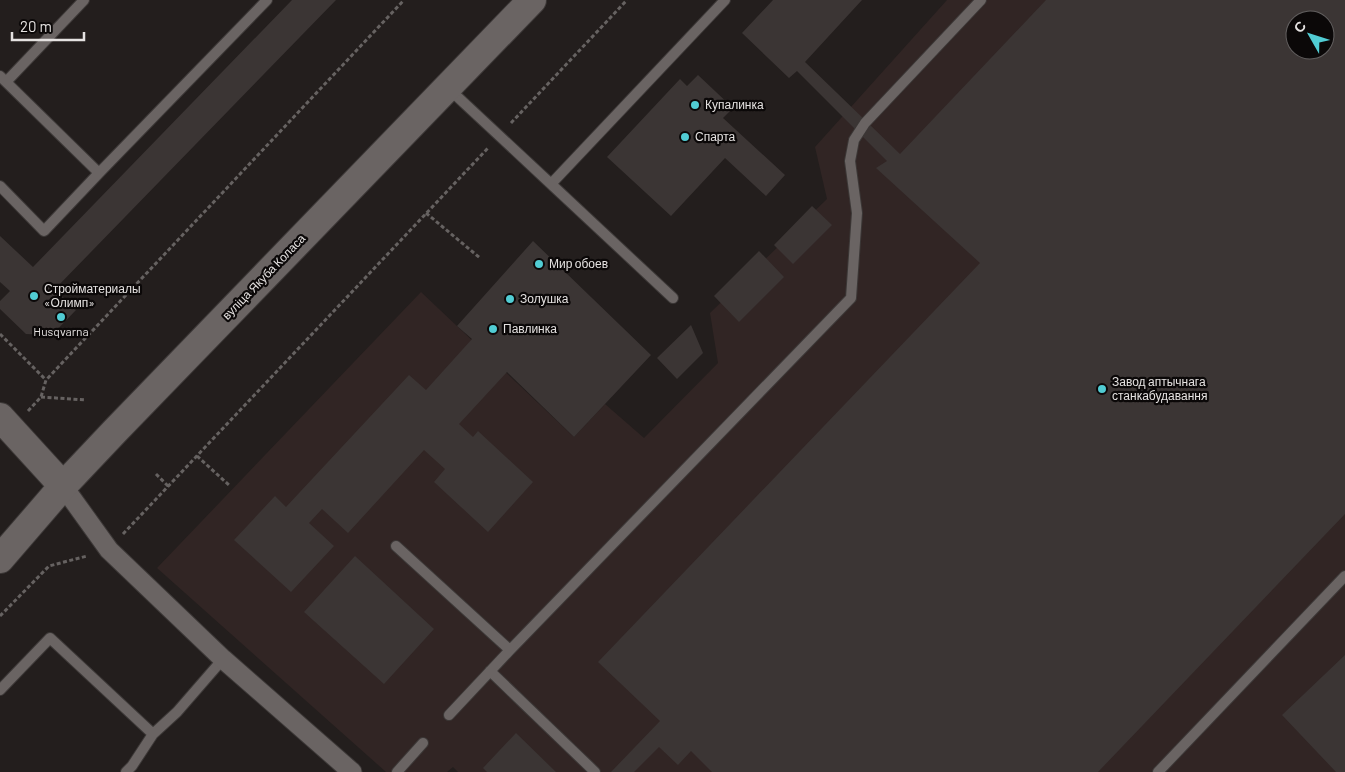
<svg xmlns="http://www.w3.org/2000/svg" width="1345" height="772" font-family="Barlow,sans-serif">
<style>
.built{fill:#312524;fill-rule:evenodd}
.building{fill:#3b3534;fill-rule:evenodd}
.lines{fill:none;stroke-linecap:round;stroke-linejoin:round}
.service-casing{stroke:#3c3837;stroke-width:12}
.minor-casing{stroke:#3c3837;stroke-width:21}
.secondary-casing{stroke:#3c3837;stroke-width:30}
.path{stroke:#666261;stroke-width:3;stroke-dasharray:4 2.5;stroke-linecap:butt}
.service{stroke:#6a6463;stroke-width:10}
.minor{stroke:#6a6463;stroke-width:19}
.secondary{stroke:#6a6463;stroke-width:28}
.poi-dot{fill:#51ccd3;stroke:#0b0808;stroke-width:2}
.labels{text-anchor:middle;stroke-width:4.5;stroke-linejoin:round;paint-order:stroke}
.poi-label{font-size:12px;fill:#e5e2e1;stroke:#0b0808;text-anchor:start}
.street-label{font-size:12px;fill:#e5e2e1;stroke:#0b0808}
</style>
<rect width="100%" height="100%" fill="#231e1d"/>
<path class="built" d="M947 0H1345V772H458L453 767 447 772H386L157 568 421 292 574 437 605 404 644 438 718 363 710 313 827 199 815 147ZM1295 20H1325V50H1295Z"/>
<path class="building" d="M292 0H336L55 289 76 310 52 335 26 334 0 309V301L10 291 0 282V236L33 267Z
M773 0H862L805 62 900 154 1046 0H1345V514L1098 772H712L691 751 678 765 659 747 634 772H611L660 721 598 662 980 263 876 168 887 161 797 71 789 78 742 33ZM1295 20H1325V50H1295Z
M698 75 733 108 723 118 785 175 766 196 725 158 671 216 607 157 680 79 687 86Z
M812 206 832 225 793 264 774 245Z
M533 241 651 355 574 437 507 372 459 424 473 437 478 431 533 482 488 532 434 482 445 469 424 450 348 533 322 509 309 523 334 546 291 592 234 540 275 496 286 507 409 375 426 390 472 339 457 326Z
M759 251 784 277 739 322 714 296Z
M691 325 703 353 677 379 657 358Z
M355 556 434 629 384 684 304 612Z
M1345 655V772H1336L1282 715Z
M516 733 556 772H487L483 768Z"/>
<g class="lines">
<g class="service-casing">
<path id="service" d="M0 76 99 173 267 0
M6 82 84 0
M448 88 551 184 725 0
M551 184 673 298
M0 186 44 231 99 173
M396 546 510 650 449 715
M510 650 851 298 857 213 850 161 854 140 865 123 981 0
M490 671 595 772
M0 690 50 638 153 734
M126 772 132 766 153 734 177 712 223 659
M397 772 423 743
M1158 772 1345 576"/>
</g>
<g class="minor-casing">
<path id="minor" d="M63 486 109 550 223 659 352 772"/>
</g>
<g class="secondary-casing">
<path id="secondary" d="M0 417 63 486
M0 559 63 486 115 431 532 0"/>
</g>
<path class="path" d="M511 123 627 0
M426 213 480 258
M0 334 46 380
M41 397 86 400
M28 411 41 397 46 380 404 0
M197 456 230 486
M156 474 168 486
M123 534 488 148
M0 616 49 566 87 556"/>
<use href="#service" class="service"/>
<use href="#minor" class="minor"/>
<use href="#secondary" class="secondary"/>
</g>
<g class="poi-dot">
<circle cx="695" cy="105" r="5"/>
<circle cx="685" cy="137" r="5"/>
<circle cx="539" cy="264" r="5"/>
<circle cx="34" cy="296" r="5"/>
<circle cx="510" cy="299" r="5"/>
<circle cx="61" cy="317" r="5"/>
<circle cx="493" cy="329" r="5"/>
<circle cx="1102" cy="389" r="5"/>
</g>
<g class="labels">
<g class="poi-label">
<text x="705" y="109">Купалинка</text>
<text x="695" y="141">Спарта</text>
<text x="549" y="268">Мир обоев</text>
<text x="44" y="293">Стройматериалы<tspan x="44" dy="14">«Олимп»</tspan></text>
<text x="520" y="303">Золушка</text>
<text x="503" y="333">Павлинка</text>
<text x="61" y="336" text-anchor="middle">Husqvarna</text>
<text x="1112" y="386">Завод аптычнага<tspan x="1112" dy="14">станкабудавання</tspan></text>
</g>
<g class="street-label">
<text transform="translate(264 277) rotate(-46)" y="4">вуліца Якуба Коласа</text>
</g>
</g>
<g transform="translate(1310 35) rotate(309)"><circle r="24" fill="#0b0808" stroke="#625f5f"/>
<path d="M0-4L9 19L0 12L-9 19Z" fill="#51ccd3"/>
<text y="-8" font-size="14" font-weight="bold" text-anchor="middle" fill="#e5e2e1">С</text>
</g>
<path d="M12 32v8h72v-8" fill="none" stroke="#e5e2e1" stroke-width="2.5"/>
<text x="20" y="32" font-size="15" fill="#e5e2e1" stroke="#0b0808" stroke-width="4" paint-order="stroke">20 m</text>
</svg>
